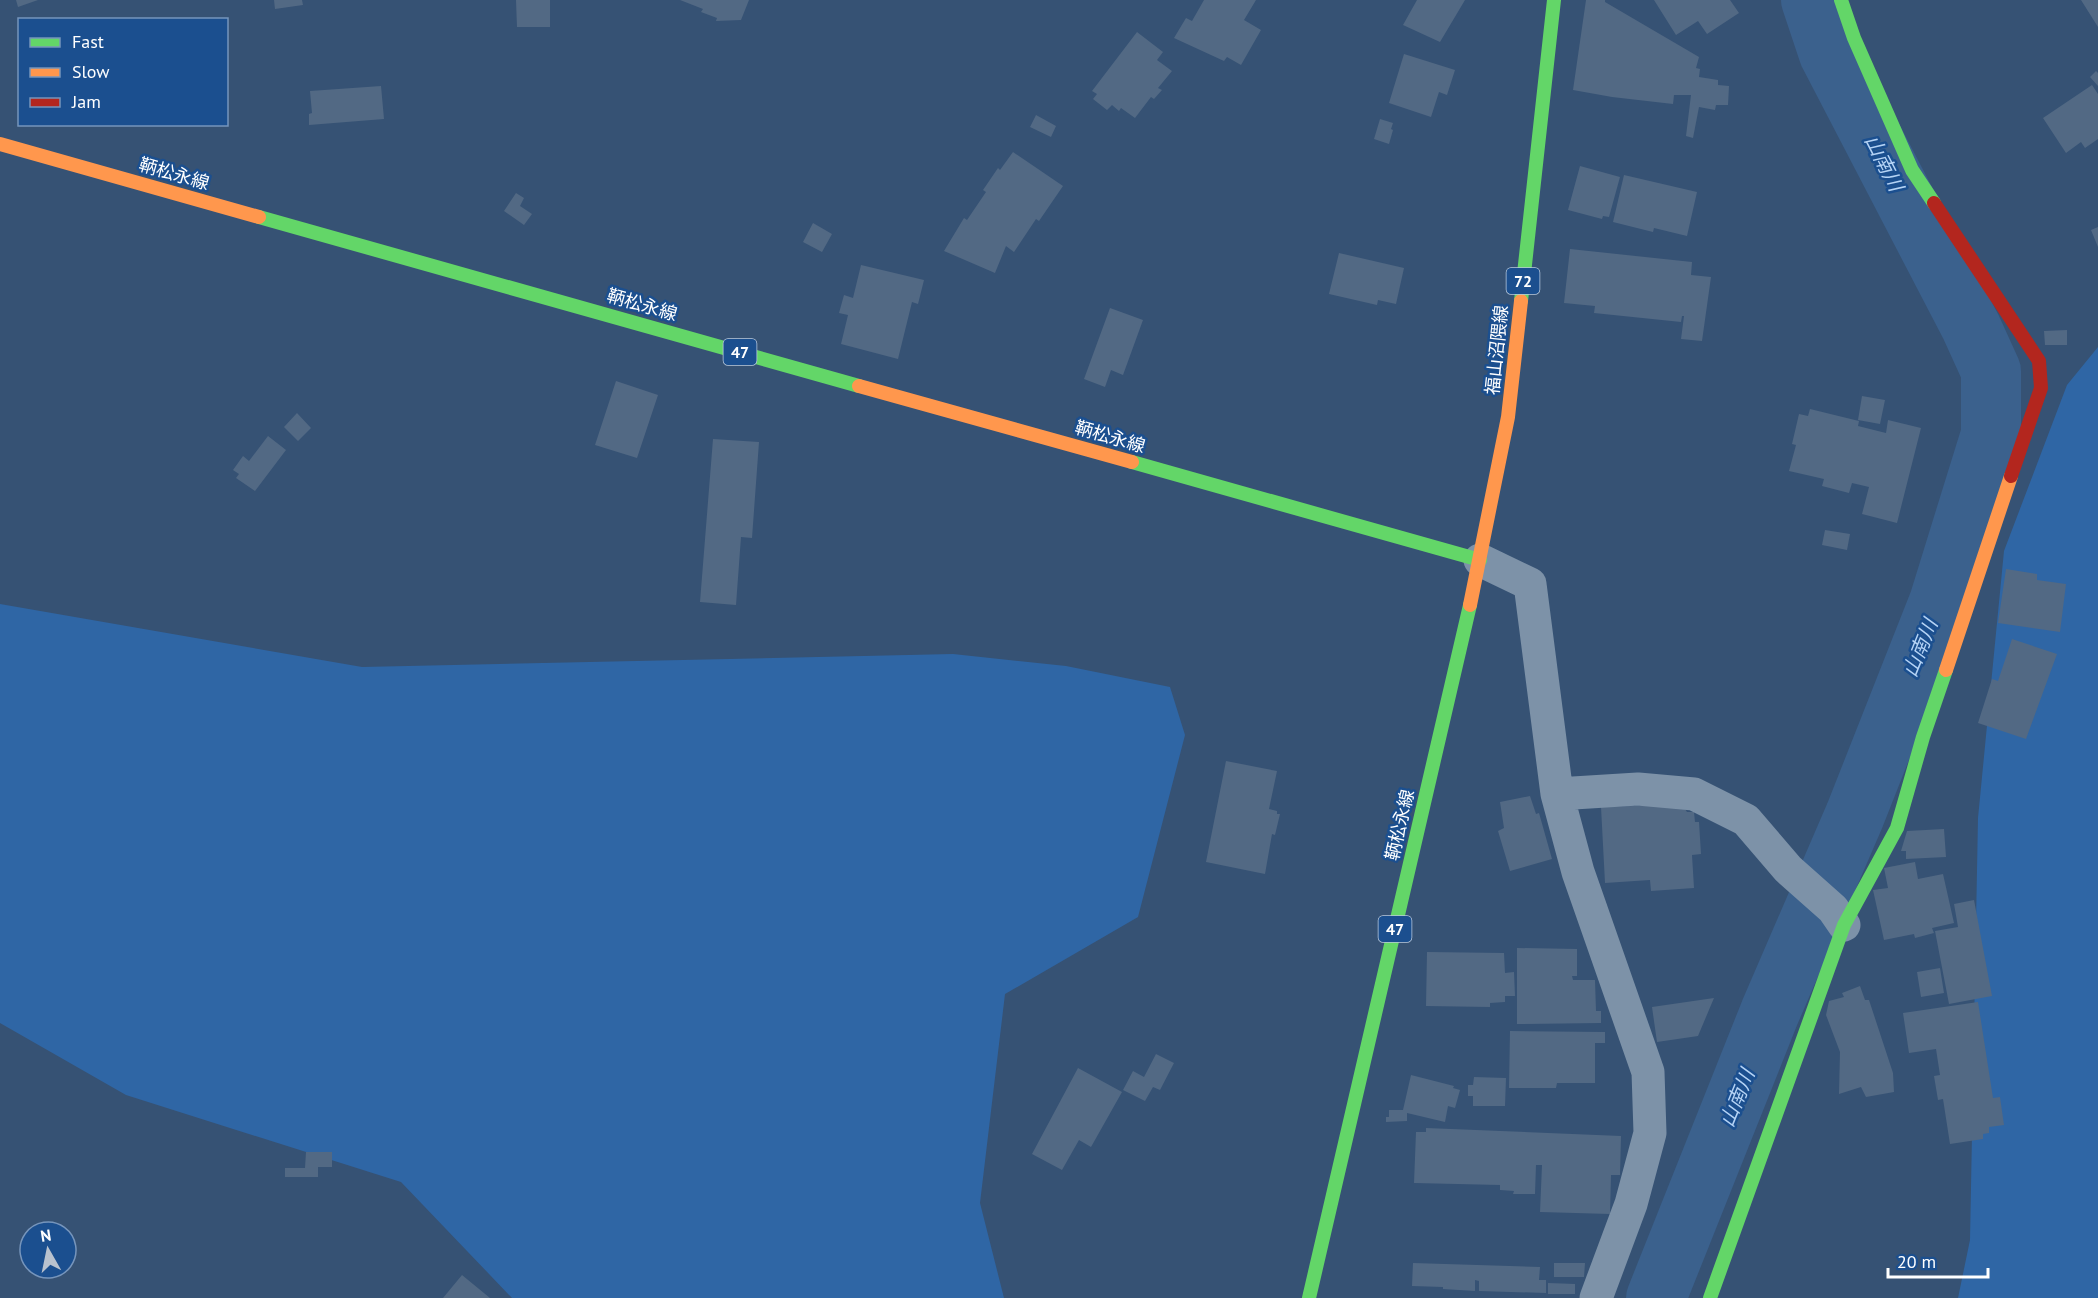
<svg xmlns="http://www.w3.org/2000/svg" width="2098" height="1298" font-family="'PT Sans','Noto Sans JP',sans-serif">
<style>
.green{fill:#2f66a5}
.lines{fill:none;stroke-linecap:round;stroke-linejoin:round}
.river{stroke:#3b618d;stroke-width:60}
.building{fill:#526984}
.street{stroke:#7d92a8;stroke-width:33}
.fast{stroke:#63d668;stroke-width:14}
.slow{stroke:#ff974d;stroke-width:14}
.jam{stroke:#b3261e;stroke-width:14}
.labels{text-anchor:middle;stroke-width:5;stroke-linejoin:round;paint-order:stroke}
.shield{fill:#1b4f8f;stroke:#bbcadd;stroke-width:1.5}
.shield-label{font-size:16px;font-weight:bold;fill:#fff}
.street-label{font-size:18px;fill:#fff;stroke:#1b4f8f}
.water-label{font-size:20px;font-style:italic;fill:#b5d3f5;stroke:#1b4f8f}
</style>
<rect width="100%" height="100%" fill="#365274"/>
<path class="green" d="M2098 347V1298H1958L1970 1240 1978 818 2004 551 2067 385Z
M0 604 362 667 953 654 1066 666 1170 687 1185 735 1138 917 1005 994 980 1203 1004 1298H512L401 1182 126 1095 0 1023Z"/>
<g class="lines">
<path class="river" d="M1656 1298 1770 1012 1855 815 1939 602 1991 434V371L1971 327 1829 54 1811 0"/>
</g>
<path class="building" d="M16 0H38L18 7Z
M274 0H302L303 5 275 9Z
M516 0H550V27H517Z
M680 0H749L741 20 716 21 717 18 701 12 703 9Z
M1204 0H1256L1244 20 1261 30 1241 65 1227 57 1224 61 1174 38 1186 18 1192 21Z
M1417 0H1465L1440 42 1403 25Z
M1586 0H1605V2L1699 57 1696 68 1700 69 1699 77 1718 80V85L1729 86 1728 105H1716L1715 110 1699 107 1693 138 1686 136 1691 95H1674L1673 104 1612 97 1573 90Z
M1654 0H1730L1739 13 1707 34 1698 21 1676 35Z
M2081 0H2098V27Z
M1137 32 1163 52 1157 60 1172 71 1158 88 1162 90 1154 99 1151 97 1135 118 1121 108 1119 111 1112 105 1107 110 1093 99 1097 94 1092 91Z
M1404 54 1455 70 1447 95 1439 92 1431 117 1389 103Z
M2096 71 2098 73V86L2090 77Z
M2092 85 2098 94V139L2085 148 2081 142 2066 153 2043 118Z
M381 86 384 119 309 125V114L312 113 310 91Z
M1036 115 1056 126 1051 137 1030 127Z
M1380 119 1393 123 1391 129 1393 130 1389 144 1374 139Z
M1013 152 1063 186 1039 221 1036 219 1014 252 1006 246 995 273 944 251 964 218 967 220 986 192 983 190 998 168 1000 170Z
M1580 166 1620 177 1609 217 1603 216 1602 219 1568 210Z
M1624 175 1697 192 1687 236 1654 228 1653 232 1613 222Z
M516 193 524 198 520 206 532 214 524 225 504 211Z
M813 223 832 234 822 252 803 242Z
M2098 227V247L2091 230Z
M1570 249 1692 262 1691 275 1711 277 1702 341 1681 339 1684 316H1682L1681 322 1594 313 1595 306 1564 303Z
M1339 253 1404 268 1396 304 1378 300 1377 305 1329 294Z
M861 265 924 280 918 304 912 302 898 359 841 344 848 315 839 313 844 295 853 298Z
M1110 308 1143 320 1123 375 1111 370 1105 387 1084 379Z
M2067 330V345H2045L2044 331Z
M616 381 658 395 637 458 595 445Z
M1862 396 1885 400 1880 424 1858 420Z
M1810 409 1859 421 1858 426 1886 433 1888 420 1921 428 1897 523 1862 514 1869 487 1852 483 1849 493 1822 486 1824 479 1789 471 1796 445 1792 444 1799 414 1808 416Z
M297 413 311 428 298 441 284 427Z
M268 436 286 450 255 491 236 478 239 474 233 470 243 456 249 461Z
M713 439 759 442 752 538 741 537 736 605 700 602Z
M1825 530 1850 534 1847 550 1822 545Z
M2006 569 2037 574V580L2066 584 2060 632 1998 623Z
M2012 639 2057 654 2026 739 1978 723 1992 679 1998 681Z
M1226 761 1277 771 1269 809 1277 811V814H1280L1275 835 1272 834 1265 874 1206 862Z
M1530 796 1536 814 1539 813 1552 859 1510 871 1498 831 1504 828 1500 802Z
M1662 805 1685 809 1687 812H1694L1695 822H1699L1701 854 1692 855 1694 888 1651 891 1650 880 1605 883 1601 807Z
M1944 829 1946 857 1906 859V851H1901L1907 831Z
M1915 862 1918 879 1943 874 1954 923 1932 928 1934 933 1915 938 1914 934 1884 940 1873 890 1888 888 1884 868Z
M1974 900 1992 996 1949 1004 1935 931 1958 927 1954 904Z
M1517 948 1577 949V976H1572L1573 980H1595L1596 1011H1601V1023L1517 1024Z
M1427 952 1504 953 1505 973 1514 972 1515 996H1505V1002L1490 1003V1007L1426 1006Z
M1940 968 1944 993 1921 997 1917 972Z
M1860 986 1865 1000H1869L1893 1073 1894 1092 1866 1097 1861 1087 1839 1094 1840 1052 1826 1015 1829 1001 1844 997 1842 993Z
M1714 998 1698 1036 1657 1042 1652 1007Z
M1978 1002 1993 1098 2000 1097 2004 1125 1989 1127V1133L1983 1134V1139L1950 1144 1943 1099 1938 1100 1934 1076 1940 1075 1936 1049 1909 1053 1903 1013Z
M1510 1031 1605 1032V1043H1595V1083H1557L1556 1088H1509Z
M1156 1054 1174 1063 1160 1090 1153 1087 1145 1101 1123 1090 1133 1071 1144 1077Z
M1078 1068 1122 1092 1091 1147 1079 1140 1062 1170 1032 1154Z
M1411 1075 1454 1086 1453 1088 1460 1090 1455 1108 1448 1106 1445 1122 1407 1113V1121L1386 1122V1117H1389V1110H1403Z
M1474 1077 1506 1078 1505 1106H1473V1096H1468V1085H1473Z
M1426 1128 1621 1136 1620 1175H1611L1610 1214 1540 1212 1542 1165H1536L1535 1194H1513L1514 1191 1500 1190V1185L1414 1183 1416 1132H1426Z
M306 1152H332V1167H318V1177H285V1168H305Z
M1413 1263 1540 1267 1539 1280H1546V1293L1479 1291V1281L1475 1280V1291L1443 1289V1287L1412 1286Z
M1554 1263H1585L1584 1277H1554Z
M462 1275 490 1298H443Z
M1548 1283 1575 1284V1294H1548Z"/>
<g class="lines">
<path class="street" d="M1480 560 1530 584 1557 794 1578 872 1648 1072 1650 1133 1631 1204 1596 1298
M1557 794 1638 789 1694 794 1746 820 1788 869 1833 909 1844 925"/>
<path class="fast" d="M1841 0 1854 38 1912 170 1934 203
M259 217 859 386
M1521 301 1554 0
M1132 462 1480 560
M1309 1298 1470 605
M1710 1298 1844 925 1897 828 1923 737 1946 670"/>
<path class="slow" d="M0 144 259 217
M859 386 1132 462
M1470 605 1508 417 1521 301
M1946 670 2011 476"/>
<path class="jam" d="M1934 203 2039 361 2041 388 2011 476"/>
</g>
<g class="labels">
<g class="shield">
<rect x="1506.5" y="268" width="33" height="26" rx="4.5"/>
<rect x="723.5" y="339" width="33" height="26" rx="4.5"/>
<rect x="1378.5" y="916" width="33" height="26" rx="4.5"/>
</g>
<g class="shield-label">
<text x="1523" y="287">72</text>
<text x="740" y="358">47</text>
<text x="1395" y="935">47</text>
</g>
<g class="street-label">
<text transform="translate(174 174) rotate(16)" y="6">鞆松永線</text>
<text transform="translate(642 305) rotate(16)" y="6">鞆松永線</text>
<text transform="translate(1497 350) rotate(-84)" y="6">福山沼隈線</text>
<text transform="translate(1110 437) rotate(16)" y="6">鞆松永線</text>
<text transform="translate(1400 825) rotate(-77)" y="6">鞆松永線</text>
</g>
<g class="water-label">
<text transform="translate(1884 163) rotate(63)" y="7">山南川</text>
<text transform="translate(1920 648) rotate(-68)" y="7">山南川</text>
<text transform="translate(1737 1098) rotate(-68)" y="7">山南川</text>
</g>
</g>
<rect x="18" y="18" width="210" height="108" fill="#1b4f8f" stroke="#7695bc" stroke-width="1.5"/>
<rect x="30" y="38" width="30" height="9" fill="#63d668" stroke="#7695bc" stroke-width="1.5"/>
<text x="72" y="48" font-size="18" fill="#ffffff">Fast</text>
<rect x="30" y="68" width="30" height="9" fill="#ff974d" stroke="#7695bc" stroke-width="1.5"/>
<text x="72" y="78" font-size="18" fill="#ffffff">Slow</text>
<rect x="30" y="98" width="30" height="9" fill="#b3261e" stroke="#7695bc" stroke-width="1.5"/>
<text x="72" y="108" font-size="18" fill="#ffffff">Jam</text>
<g transform="translate(48 1250) rotate(351)"><circle r="28" fill="#1b4f8f" stroke="#7695bc" stroke-width="1.5"/>
<path d="M0-4.5L10 22L0 15L-10 22Z" fill="#b9c2ce"/>
<text y="-9" font-size="16" font-weight="bold" text-anchor="middle" fill="#ffffff">N</text>
</g>
<path d="M1888 1268v9h100v-9" fill="none" stroke="#ffffff" stroke-width="3"/>
<text x="1897" y="1268" font-size="18" fill="#ffffff" stroke="#1b4f8f" stroke-width="4.5" paint-order="stroke">20 m</text>
</svg>
